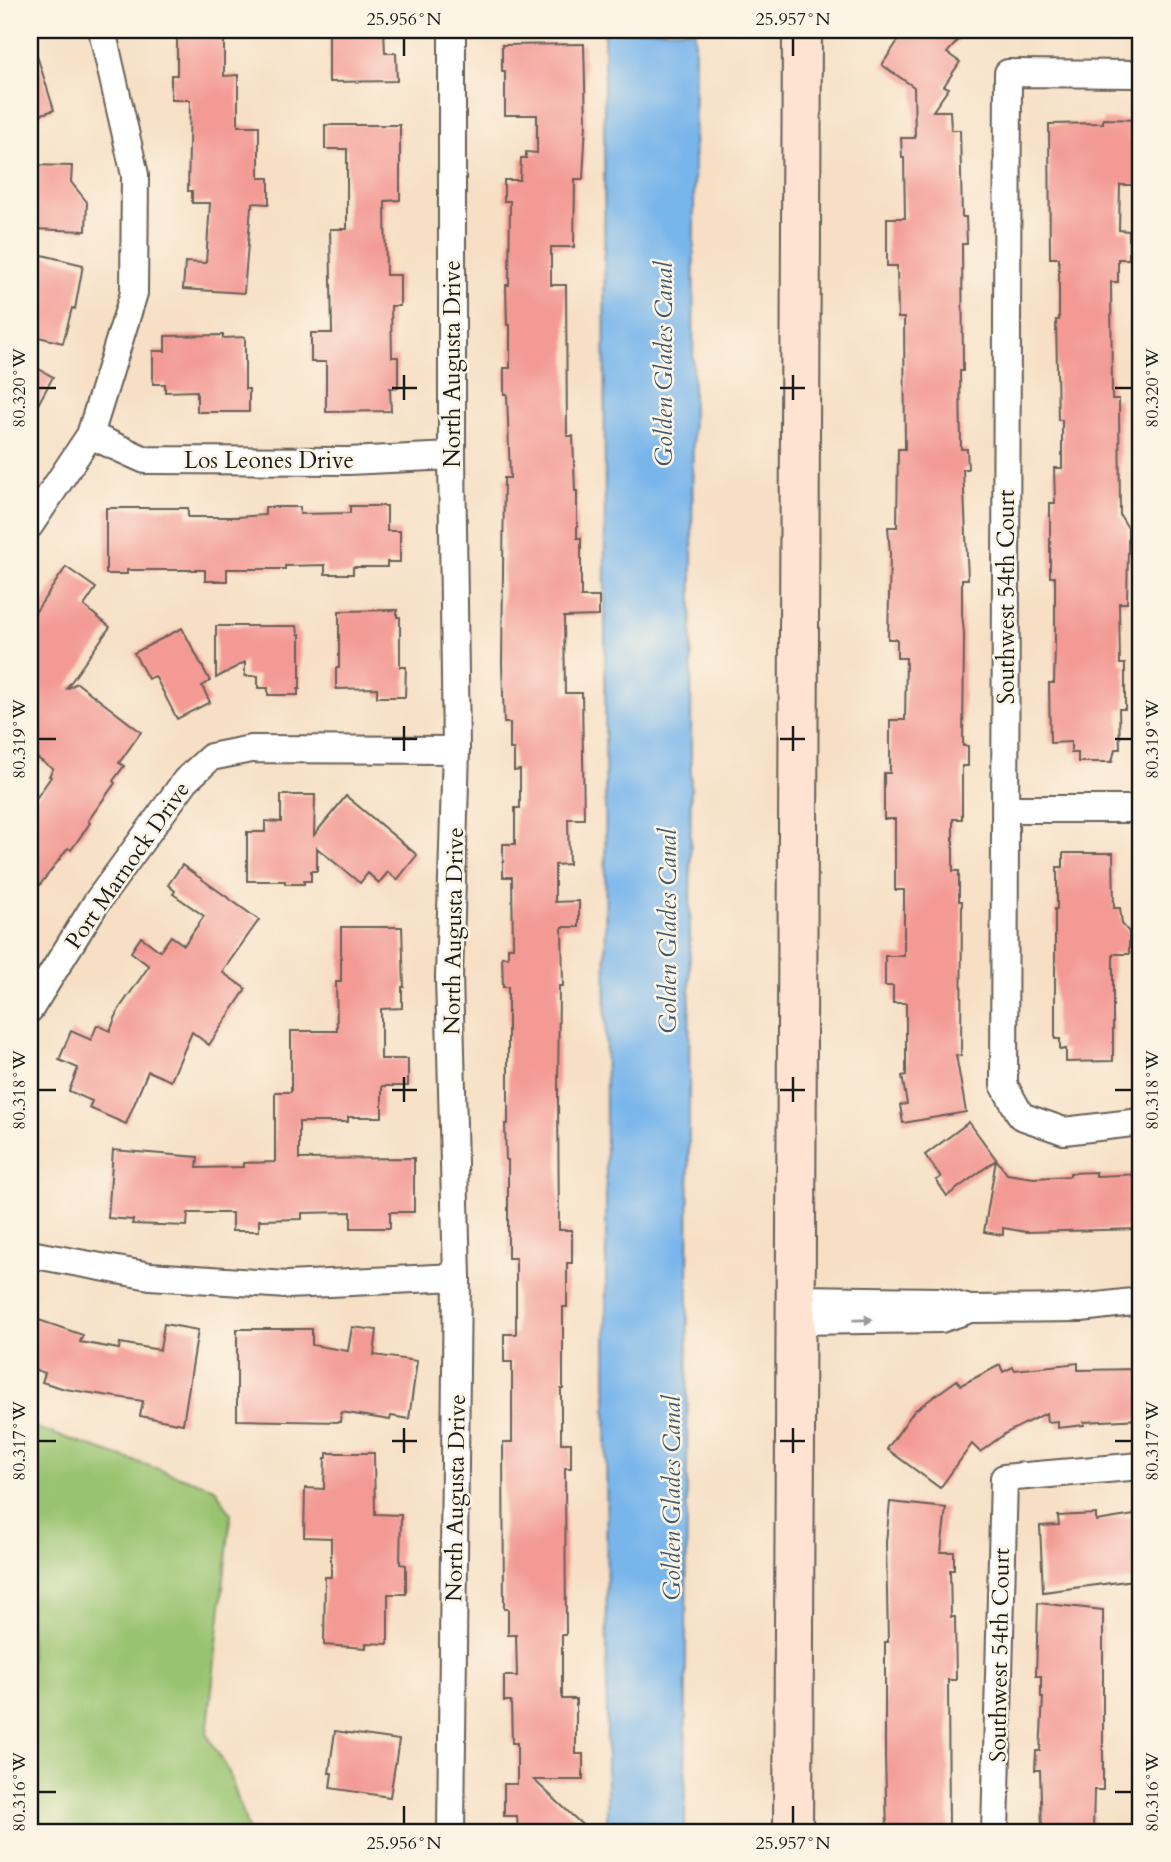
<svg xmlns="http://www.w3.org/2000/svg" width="1171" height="1862" font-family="Cardo,serif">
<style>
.green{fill:#99c370;stroke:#5a7046;stroke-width:2}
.water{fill:#78b5eb;stroke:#4a6884;stroke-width:2}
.building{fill:#f39a94}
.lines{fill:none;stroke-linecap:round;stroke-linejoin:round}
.street-casing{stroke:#686057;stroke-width:30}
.secondary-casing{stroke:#686057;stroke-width:42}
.street{stroke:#fff;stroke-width:26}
.secondary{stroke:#fee3d2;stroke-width:38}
.oneway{fill:#999}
.ticks{fill:none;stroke:#1c1c1c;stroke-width:2.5}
.labels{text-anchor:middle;stroke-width:5;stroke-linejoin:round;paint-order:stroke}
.street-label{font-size:23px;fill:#1c1c1c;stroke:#fcf5e5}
.water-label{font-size:24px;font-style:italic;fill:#41596f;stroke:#fcf5e5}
.neatline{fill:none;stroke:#1c1c1c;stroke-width:2.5}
.ticks-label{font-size:18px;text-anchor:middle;fill:#1c1c1c}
</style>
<rect width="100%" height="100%" fill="#fcf5e5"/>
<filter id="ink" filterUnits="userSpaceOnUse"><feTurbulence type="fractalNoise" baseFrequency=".0143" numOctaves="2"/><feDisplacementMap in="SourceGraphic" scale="14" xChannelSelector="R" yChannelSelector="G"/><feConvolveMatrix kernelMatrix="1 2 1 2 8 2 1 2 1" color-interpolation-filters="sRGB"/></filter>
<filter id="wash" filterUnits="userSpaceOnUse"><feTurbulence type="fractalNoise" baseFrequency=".00686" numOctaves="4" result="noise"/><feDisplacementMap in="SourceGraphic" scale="28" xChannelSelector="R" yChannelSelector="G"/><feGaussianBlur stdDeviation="1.57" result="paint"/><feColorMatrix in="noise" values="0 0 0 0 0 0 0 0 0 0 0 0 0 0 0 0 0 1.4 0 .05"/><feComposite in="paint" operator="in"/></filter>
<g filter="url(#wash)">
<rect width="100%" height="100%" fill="#f6dfc5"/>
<path class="green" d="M30 1426 215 1488 231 1514 207 1735 228 1770 249 1832H30Z"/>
<path class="water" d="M604 30H695L685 1832H607Z"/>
<g id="blocks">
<path class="building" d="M177 30H224V76L238 75V126H259V178H269V204L253 203V207H251L244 293 183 289 185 262 206 263 210 203H192V191H188L190 100H171V75H177Z
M329 30H384L385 53H396L397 81 329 82Z
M905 30H967L947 53 960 62 944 86 949 88 933 111H950L951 130H960L962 217H966L967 244H962L963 371H960L961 449H967L968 469H963L968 579H962V614L964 633 963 746H968V766H962V819H953V871H959V901H962L961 1056 956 1055 966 1112 903 1123 900 1105 907 1104 902 1076 906 1075V1003H893V986H885V956H904V890H895V819H884V773H890V720H905L906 658H897V639H888L890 553 888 527H897L898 449H905L904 318H898L897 266H887V218H905L904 158H902L901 138H915L914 87 882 65Z
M584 44 586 123 583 179H575L574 247H551V285H566L567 436H573L575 491H577V538H581V597H599V616L564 617 565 693H582L584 819H568L569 864 555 865V902L579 901V927H562L563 986H559L558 1097 559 1230H572V1263H567V1307H563V1389H561V1443H571V1468H565L566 1635H562V1699H576V1754H583V1780H534L590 1832H518L517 1816H504V1784H517V1743H512L511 1701H504V1676H517L516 1635H508V1609H504L503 1442H512V1362H504V1334H516V1258H508V1160H506L505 1124H508V987H503L502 957H508V947H513L512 877H503V844H515V808H520V770L514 771V749H510V723H504L502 664 504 478H510L507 394H504V368H510V325H507L506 285H509L510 201H504V180H520L521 158H526V152L537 153V115H505V71H502V45Z
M34 46 54 110 30 118V47Z
M1103 119 1141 120V185H1120L1119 230 1129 231V259H1118V282H1111L1112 399H1119L1120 515 1128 528V549L1127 603H1119L1120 664H1125V709H1119L1120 749H1115L1112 762H1078V753H1071V742L1050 743 1049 683H1054L1055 646V577H1050V503H1055L1054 468H1062V420H1058L1056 320H1059V258H1050L1049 124 1103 123Z
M325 125H400V200L385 201 386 275H400V306H391L392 357H398V388H390L391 411 326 412V362H311V333H332L330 229H347V149H325Z
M30 165 72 166 71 182 87 202 86 231 30 229Z
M30 252 83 265 75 309 72 308 63 343 30 335Z
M223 335V338L245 337V389H249V412H197V391L165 392V384H153V351H165V336Z
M30 364 53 377 30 419Z
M350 506H387V531H400V562H387V567H353V574H325V565L285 566V569H227V581H205V570H127V574H106V508H188V517H237L265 515V507H300V514L350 513Z
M66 567 96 588 84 606 110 627 66 689 77 683 141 732 119 763 124 766 113 781 115 783 88 821 90 823 71 850 68 848 30 898V807L51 777 49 776 53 769 30 753V620Z
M397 610V617H400V667H406L405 697H377V688L336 689V668H339V611Z
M216 626H297L298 634H300V689H298V695H268V688H258V676H245V662L216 678Z
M182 628 210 681 202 686 210 702 177 719 155 676 148 679 134 653Z
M281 795H315L314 835 346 796 417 855 397 880 388 872 379 883 368 873 360 883 317 848V871H311V881H304V884H285V881H247V832H265V821L281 822Z
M1063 853H1113L1114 908H1120L1122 924 1129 932V954H1113V1061L1066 1062V1049L1060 1050V1039H1055V909H1057V867H1063Z
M182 865 259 920 222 972 246 989 209 1045 192 1032 171 1081 148 1071 126 1124 89 1108 92 1101 69 1091 78 1068 59 1060 71 1031 91 1040 97 1025 110 1031 119 1009 149 966 131 952 141 937 160 951 171 936 184 945 204 916 173 894 175 891 168 885Z
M341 927H402L404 987H402V1008L381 1009V1059H408V1086H382V1117H348V1122H299V1159L414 1158V1212H390V1228H351V1212L302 1213V1219L259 1220V1231H232V1213H188L187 1226 132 1224 133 1220 108 1218 113 1150 198 1157 197 1168 243 1167V1163L275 1162V1092H291V1031H337L336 982H341Z
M969 1122 1007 1174 1034 1178 1070 1176V1173L1096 1172V1176L1141 1174V1229L1026 1232 1003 1228V1235L984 1232 996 1160 947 1196 936 1180 941 1177 925 1155Z
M30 1317 83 1335 80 1342 119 1349 120 1343 160 1350 164 1324 198 1330 183 1424 140 1416 143 1401 65 1389 42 1382 45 1373 30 1368Z
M352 1327 377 1330 374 1355 417 1361 409 1419 391 1416 390 1420 341 1412 340 1422 237 1420V1329H312V1345L348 1351Z
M1078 1363V1370L1141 1369V1419L1084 1422V1425L1058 1428V1421L1047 1422 1046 1413 1006 1433 980 1452 972 1444 940 1488 887 1449 914 1411 957 1380 961 1385 1000 1365 1003 1372 1013 1367 1015 1370Z
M327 1453H374L375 1514 401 1515 400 1564 406 1565V1594H388V1644L366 1643V1648L324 1645 325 1577H331V1538L304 1537 305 1488 324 1489 325 1458H327Z
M890 1502 946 1508 941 1552H954V1570H950L951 1617H955L956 1680H948L949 1832H887L885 1758V1642H888L886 1542Z
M1096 1514V1521L1141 1514V1579L1043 1592 1040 1526 1059 1525 1058 1516Z
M1038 1603 1103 1610V1790H1094L1093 1832H1058L1053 1828H1042L1040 1770H1035L1036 1751H1040L1043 1697H1041V1676H1036Z
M335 1731 399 1740 390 1797 330 1788 332 1773H329Z"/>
</g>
</g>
<g filter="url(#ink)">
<use href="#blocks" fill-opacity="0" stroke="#686057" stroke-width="2"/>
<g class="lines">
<g class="street-casing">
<path id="street" d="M1141 74 1008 73 1004 1085 1021 1116 1064 1131 1141 1122
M90 435 145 460 348 461 452 456
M30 525 90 435 134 293 135 175 102 30
M1005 809H1141
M30 1009 96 903 186 780 211 757 251 749 456 750
M30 1254 150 1276 287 1285 457 1277
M795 1299 940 1301 970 1309 1081 1308 1141 1301
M794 1321 941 1319 965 1311
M451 1832 457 1277 449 977 456 750 452 456V30
M995 1832 1004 1478 1141 1466"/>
</g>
<g class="secondary-casing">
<path id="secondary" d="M793 1832 802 30"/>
</g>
<use href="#street" class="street"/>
<use href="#secondary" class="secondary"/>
</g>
<defs><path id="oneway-solid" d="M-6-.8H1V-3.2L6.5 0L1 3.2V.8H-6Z" transform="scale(1.75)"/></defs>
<use class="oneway" href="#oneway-solid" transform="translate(863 1320) rotate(-1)"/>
</g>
<path class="ticks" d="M404 38V56M793 38V56M404 375V400M793 375V400M38 388H56M392 388H417M780 388H805M1115 388H1132M404 726V751M793 726V751M38 739H56M392 739H417M780 739H805M1115 739H1132M404 1077V1102M793 1077V1102M38 1090H56M392 1090H417M780 1090H805M1115 1090H1132M404 1428V1453M793 1428V1453M38 1441H56M392 1441H417M780 1441H805M1115 1441H1132M38 1792H56M1115 1792H1132M404 1806V1824M793 1806V1824"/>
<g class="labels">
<g class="street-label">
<text transform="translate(452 364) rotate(-90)" y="8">North Augusta Drive</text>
<text x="269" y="468">Los Leones Drive</text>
<text transform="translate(1006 597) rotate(-90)" y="8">Southwest 54th Court</text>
<text transform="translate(127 865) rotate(-55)" y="8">Port Marnock Drive</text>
<text transform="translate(453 931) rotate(-89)" y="8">North Augusta Drive</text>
<text transform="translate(455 1498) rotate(-89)" y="8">North Augusta Drive</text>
<text transform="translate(999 1655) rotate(-89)" y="8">Southwest 54th Court</text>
</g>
<g class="water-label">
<text transform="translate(664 364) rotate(-90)" y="8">Golden Glades Canal</text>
<text transform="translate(668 931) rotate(-90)" y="8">Golden Glades Canal</text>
<text transform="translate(672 1498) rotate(-90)" y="8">Golden Glades Canal</text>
</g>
</g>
<rect width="1171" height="1862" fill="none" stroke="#fcf5e5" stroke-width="77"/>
<rect x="38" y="38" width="1094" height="1786" class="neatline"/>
<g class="ticks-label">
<text x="404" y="25">25.956°N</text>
<text x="793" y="25">25.957°N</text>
<text transform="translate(1152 388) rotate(-90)" y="6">80.320°W</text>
<text transform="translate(19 388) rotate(-90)" y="6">80.320°W</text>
<text transform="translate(1152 739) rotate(-90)" y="6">80.319°W</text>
<text transform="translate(19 739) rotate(-90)" y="6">80.319°W</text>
<text transform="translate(1152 1090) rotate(-90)" y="6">80.318°W</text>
<text transform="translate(19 1090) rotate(-90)" y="6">80.318°W</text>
<text transform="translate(19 1441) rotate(-90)" y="6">80.317°W</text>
<text transform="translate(1152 1441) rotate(-90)" y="6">80.317°W</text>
<text transform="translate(19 1792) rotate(-90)" y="6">80.316°W</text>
<text transform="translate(1152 1792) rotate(-90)" y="6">80.316°W</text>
<text x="404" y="1849">25.956°N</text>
<text x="793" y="1849">25.957°N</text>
</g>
</svg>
